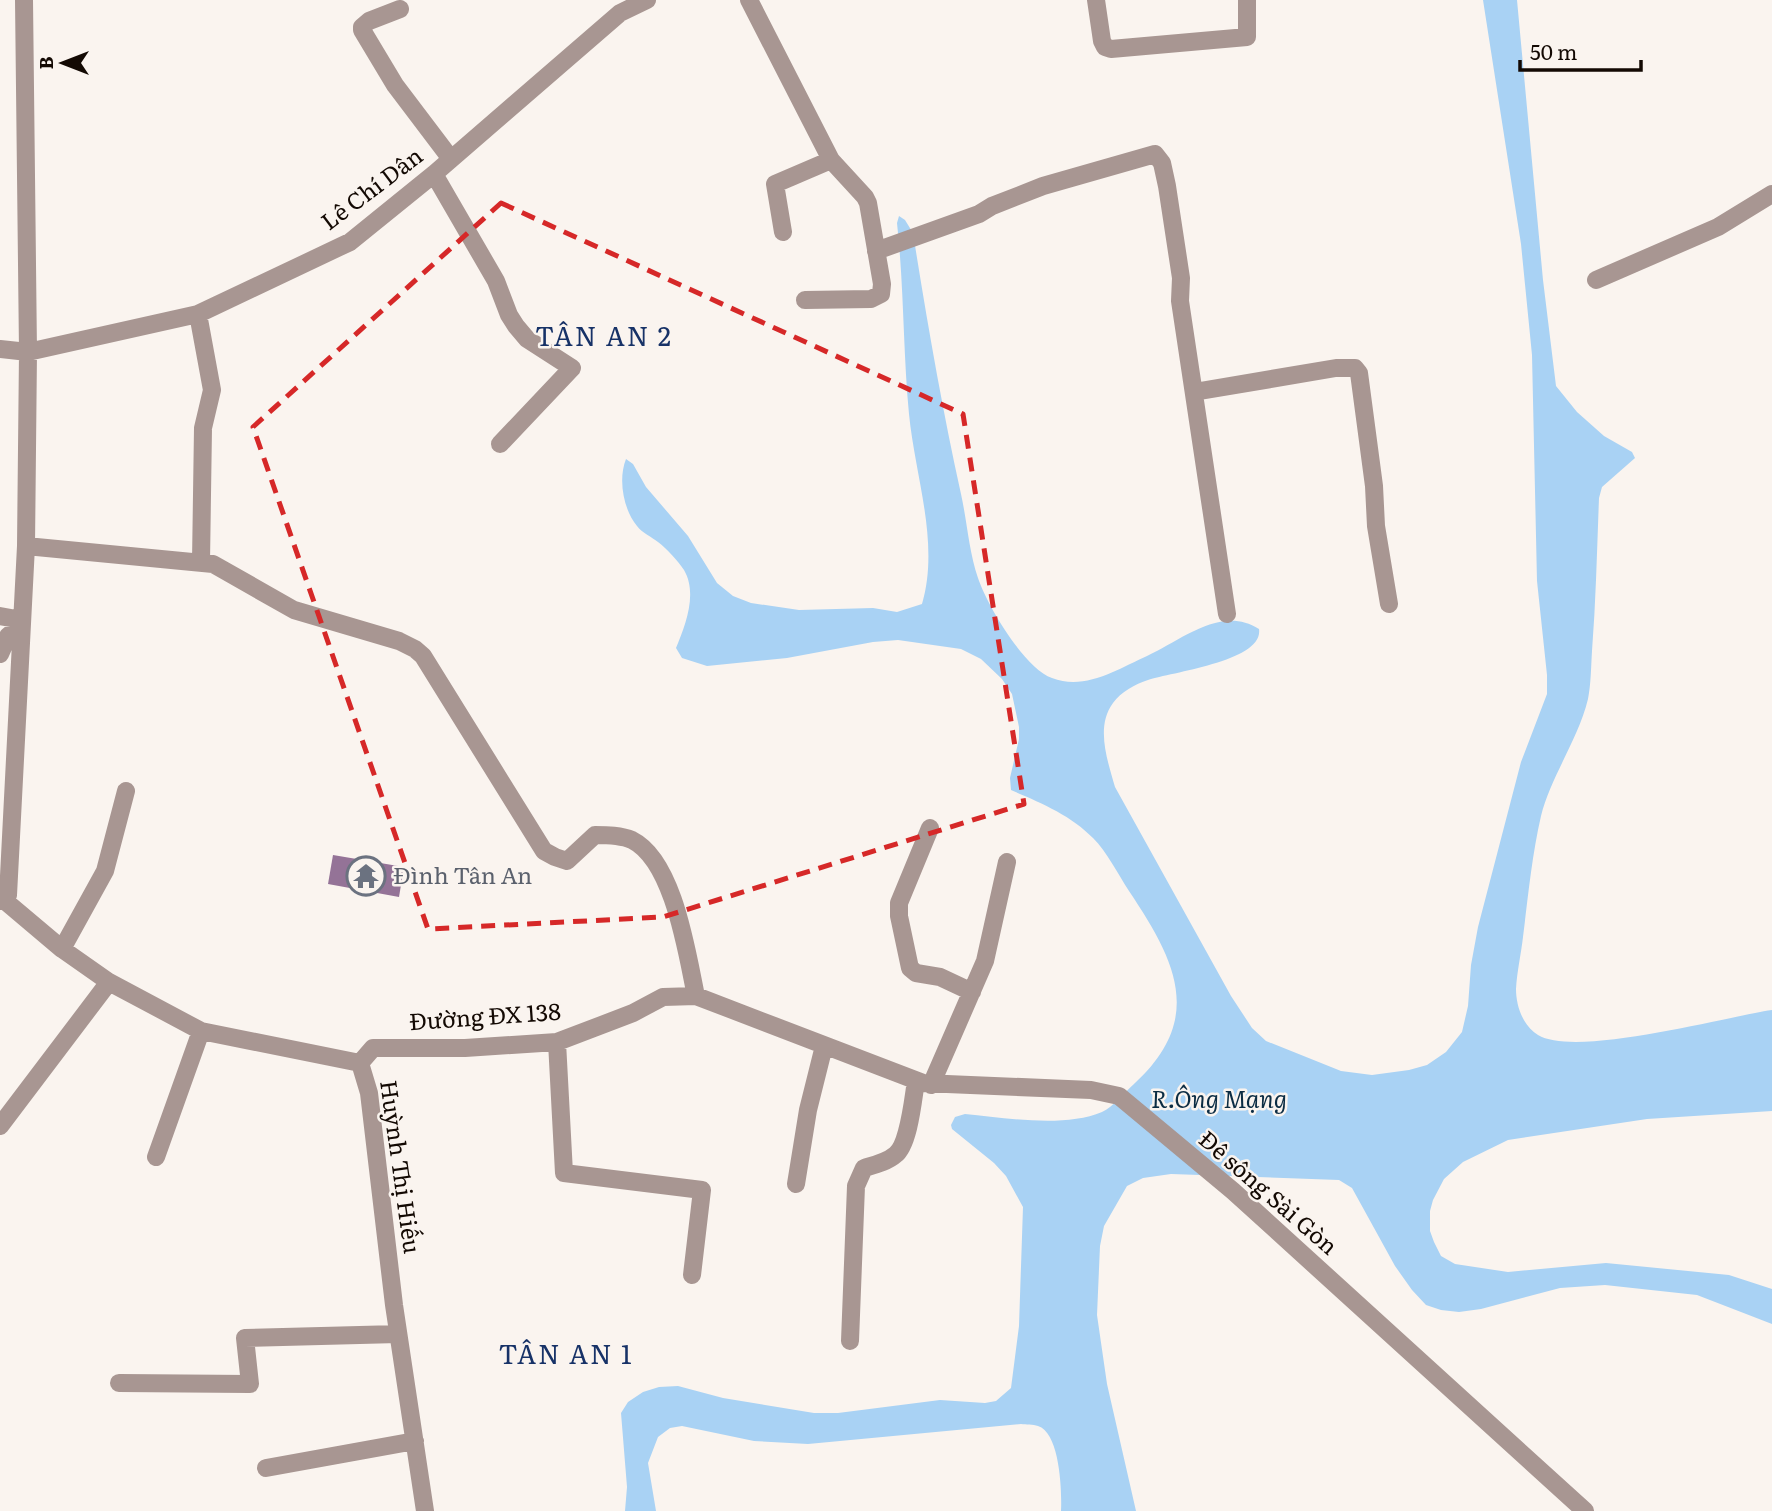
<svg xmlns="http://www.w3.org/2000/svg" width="1772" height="1511" font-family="Literata,serif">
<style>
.water{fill:#a9d2f4}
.building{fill:#947397}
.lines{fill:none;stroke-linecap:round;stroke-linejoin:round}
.minor{stroke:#a89692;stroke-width:18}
.marked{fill:none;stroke:#d62828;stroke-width:5;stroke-dasharray:14 9;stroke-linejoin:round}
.labels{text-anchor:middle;stroke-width:5;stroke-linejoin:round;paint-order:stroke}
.street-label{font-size:23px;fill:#130903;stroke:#faf4ef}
.worship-label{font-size:23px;fill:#5b616d;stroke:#faf4ef;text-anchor:start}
.water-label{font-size:24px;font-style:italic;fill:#0c2d44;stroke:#faf4ef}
.quarter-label{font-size:26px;letter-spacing:2px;fill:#173267;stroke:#faf4ef}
</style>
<rect width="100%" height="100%" fill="#faf4ef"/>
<path class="water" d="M1483 0H1517L1543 280 1556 386 1577 412 1604 436 1632 452 1635 458 1602 487 1599 498C1597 549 1596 600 1592 651 1591 667 1591 684 1588 699 1578 740 1551 776 1541 816 1532 855 1528 897 1523 937 1521 954 1517 972 1516 989 1516 1006 1523 1026 1538 1035 1576 1058 1724 1017 1772 1010V1111L1647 1119 1508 1140 1463 1162 1444 1179 1433 1200 1430 1211V1231L1434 1242 1441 1256 1455 1264 1508 1272 1606 1263 1729 1275 1772 1289V1324L1697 1295 1605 1285 1560 1288 1481 1309 1459 1312 1441 1310 1426 1305 1412 1290 1395 1266 1352 1188 1339 1180 1171 1174 1143 1178 1127 1186 1104 1226 1100 1246 1097 1315 1107 1384 1136 1511H1061C1062 1491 1060 1433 1038 1426 1033 1424 1026 1425 1021 1424L808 1444 754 1441 682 1426 670 1428 658 1437 648 1463 656 1511H625L627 1487 621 1413 628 1402 643 1392 659 1387 678 1386 723 1398 814 1413H838L940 1400 985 1403 996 1401 1011 1388 1019 1326 1023 1207 1006 1176 994 1163 952 1129 951 1125 955 1117 965 1114C1006 1118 1064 1128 1102 1112 1113 1107 1125 1092 1134 1084 1206 1018 1175 960 1129 891 1118 874 1107 852 1093 838 1071 815 1039 802 1011 790L1010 778 1019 739V727L1012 694 1002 679 981 659 961 649 898 640 873 642 787 658 707 666 682 658 676 648C685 626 698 594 684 570 678 561 667 549 658 542 652 537 642 533 637 526 623 509 618 479 626 459L633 464 646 487 688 536 717 583 733 596 751 603 799 610 873 608 897 612 922 604C940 543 915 476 909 414 903 351 904 287 897 223L899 216 905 220 913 233C927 321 942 408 961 494 967 521 969 552 978 578 987 605 1024 668 1052 678 1085 691 1118 669 1147 656 1182 640 1221 605 1259 629 1264 661 1172 672 1148 680 1135 684 1121 692 1113 703 1095 727 1108 762 1115 787L1231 996 1252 1028 1266 1041 1341 1071 1372 1075 1409 1070 1427 1065 1446 1052 1462 1032 1468 1006 1471 965 1478 927 1521 762 1547 694V675L1537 581 1532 355 1521 244Z"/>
<path class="building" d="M333 855 404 867 399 897 328 884Z"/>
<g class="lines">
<path class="minor" d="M749 0 831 160 865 197 868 203 882 284 881 294 871 299 805 300
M1096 0 1102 41 1105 47 1111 49 1247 37V0
M400 9 369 21 362 27V30L395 85 451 159
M434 174 496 281 509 315 516 326 527 339 572 368 500 444
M783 232 775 184 831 160
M876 251 979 214 992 206 1043 186 1155 154 1162 163 1167 186 1181 278 1180 301 1227 614
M1596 280 1718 227 1772 194
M198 314 212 390 203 428 201 562
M0 349 28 352 198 314 350 242 434 174 620 13 647 0
M1194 392 1336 368H1355L1359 373 1374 486 1376 526 1389 604
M26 546 213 564 294 610 399 641 415 649 423 656 544 851 555 857 567 861 595 835C607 835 621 835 632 840 674 861 687 954 696 996
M0 616 22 620
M0 654 8 636 21 625
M930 828 899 903V916L910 968 916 973 940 977 972 992
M0 901H5L62 949 109 982 201 1031 360 1063
M5 901 8 895 26 546 28 352 24 0
M62 949 105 871 126 791
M557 1042 564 1173 702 1190 692 1275
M360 1063 373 1048H465L557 1042 633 1013 663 997 696 996 923 1083 1091 1090 1119 1096 1233 1191 1585 1511
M360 1063 369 1093 394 1305 425 1511
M931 1085 985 961 1007 862
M0 1126 109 982
M156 1157 201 1031
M796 1184 808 1110 824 1046
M850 1341 856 1186 864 1168C874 1165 887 1162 895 1155 909 1145 913 1099 916 1081
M119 1383 250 1384 245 1338 398 1334
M266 1468 415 1441"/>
</g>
<path class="marked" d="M501 203 963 414 1024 804 663 917 428 929 253 427Z"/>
<defs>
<g id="temple-ring" transform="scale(2.0125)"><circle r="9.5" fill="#faf4ef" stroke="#6b7280" stroke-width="1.5"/><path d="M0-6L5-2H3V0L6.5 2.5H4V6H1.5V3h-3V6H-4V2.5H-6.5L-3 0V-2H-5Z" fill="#6b7280"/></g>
</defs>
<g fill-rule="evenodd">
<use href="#temple-ring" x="366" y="876"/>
</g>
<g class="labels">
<g class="street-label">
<text transform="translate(372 189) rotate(-37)" y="8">Lê Chí Dân</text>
<text transform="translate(485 1017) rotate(-4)" y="8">Đường ĐX 138</text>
<text transform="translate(400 1167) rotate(82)" y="8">Huỳnh Thị Hiếu</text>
<text transform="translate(1268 1193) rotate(41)" y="8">Đê sông Sài Gòn</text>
</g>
<g class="worship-label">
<text x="393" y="884">Đình Tân An</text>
</g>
<g class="water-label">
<text x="1219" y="1108">R.Ông Mạng</text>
</g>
<g class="quarter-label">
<text x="604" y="346">TÂN AN 2</text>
<text x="566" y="1364">TÂN AN 1</text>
</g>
</g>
<g transform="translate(63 63) rotate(270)" stroke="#faf4ef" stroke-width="5" paint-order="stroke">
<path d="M0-5L12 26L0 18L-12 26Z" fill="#130903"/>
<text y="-10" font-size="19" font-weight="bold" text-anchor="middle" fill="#130903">B</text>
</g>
<path d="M1520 60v10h121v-10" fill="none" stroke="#130903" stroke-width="3.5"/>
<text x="1530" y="60" font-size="21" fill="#130903" stroke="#faf4ef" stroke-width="5" paint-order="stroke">50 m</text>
</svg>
